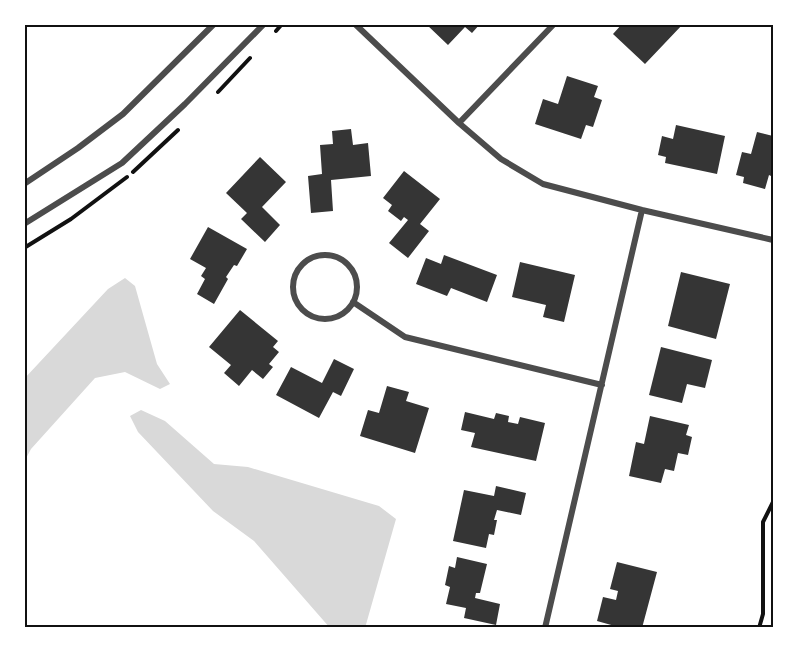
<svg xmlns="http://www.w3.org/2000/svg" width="797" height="652" font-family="'Golos Text',sans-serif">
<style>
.water{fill:#d9d9d9}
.building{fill:#353535}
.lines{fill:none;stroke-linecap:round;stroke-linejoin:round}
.path{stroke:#111;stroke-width:4}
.minor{stroke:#4c4c4c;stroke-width:6}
.neatline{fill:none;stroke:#111;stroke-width:2}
</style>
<rect width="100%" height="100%" fill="#fff"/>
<path class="water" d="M125 278 135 286 157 364 170 384 160 389 125 372 95 378 31 449 24 462V379L108 289Z
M141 410 165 421 214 464 248 467 379 506 396 519 365 628H330L254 541 213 511 138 432 130 416Z"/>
<path class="building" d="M426 24H480L472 33 465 27 448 45Z
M622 24H683L645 64 613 34Z
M567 76 598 86 594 97 602 100 593 127 586 125 581 139 535 124 543 99 558 104Z
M676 125 725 136 717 174 665 163 666 157 658 155 662 136 673 139Z
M351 129 353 145 368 143 371 176 331 180 333 211 311 213 308 176 322 174 320 145 333 144 332 131Z
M757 132 773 136V177L769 175 765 189 743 183 744 177 736 175 742 152 751 154Z
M260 157 286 182 262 207 280 225 265 242 241 219 247 213 226 193Z
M404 171 440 199 420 224 429 231 408 258 389 243 408 220 404 217 401 221 388 211 392 205 383 198Z
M208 227 247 249 237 266 234 265 226 277 228 279 214 304 197 294 205 279 201 276 206 268 190 259Z
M444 255 497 275 487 302 451 288 447 296 416 284 426 258 441 264Z
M520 262 575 275 564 322 543 317 546 305 512 297Z
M681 272 730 284 716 339 668 326Z
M240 310 278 341 273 347 279 352 269 364 273 367 263 379 252 370 239 386 224 373 231 365 209 347Z
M661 347 712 360 705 388 687 384 682 403 649 395Z
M334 359 354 369 341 396 333 392 319 418 276 395 291 367 322 383Z
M387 386 409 392 406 401 429 408 415 453 360 436 368 410 379 413Z
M465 412 494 419 496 413 509 416 508 422 518 424 520 417 545 423 536 461 471 447 475 433 461 430Z
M650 416 689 425 686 435 692 437 688 455 678 453 674 471 665 469 661 483 629 476 636 442 644 444Z
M496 486 526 493 521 515 497 510 494 520H497L494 535 489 534 486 548 453 541 464 490 494 496Z
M457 557 487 564 480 593H476L475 598 500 604 496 625 464 618 466 608 446 604 450 587 445 585 449 566 455 568Z
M617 562 657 572 642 628H622L597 621 603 597 616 600 618 591 610 589Z"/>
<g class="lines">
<path class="path" d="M276 31 282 24
M218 92 250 58
M133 172 178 130
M24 248 71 219 127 177
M759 628 763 614V522L773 502"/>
<path class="minor" d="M355 24 459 123 501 159 543 184 642 210 773 240
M459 123 554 24
M24 184 78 148 123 114 214 24
M24 224 122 163 185 104 264 24
M293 287a32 32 0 1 1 64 0a32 32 0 1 1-64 0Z
M353 302 405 337 602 385
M545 628 642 210"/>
</g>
<rect width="797" height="652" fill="none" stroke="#ffffff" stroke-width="51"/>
<rect x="26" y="26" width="746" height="600" class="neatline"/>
</svg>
